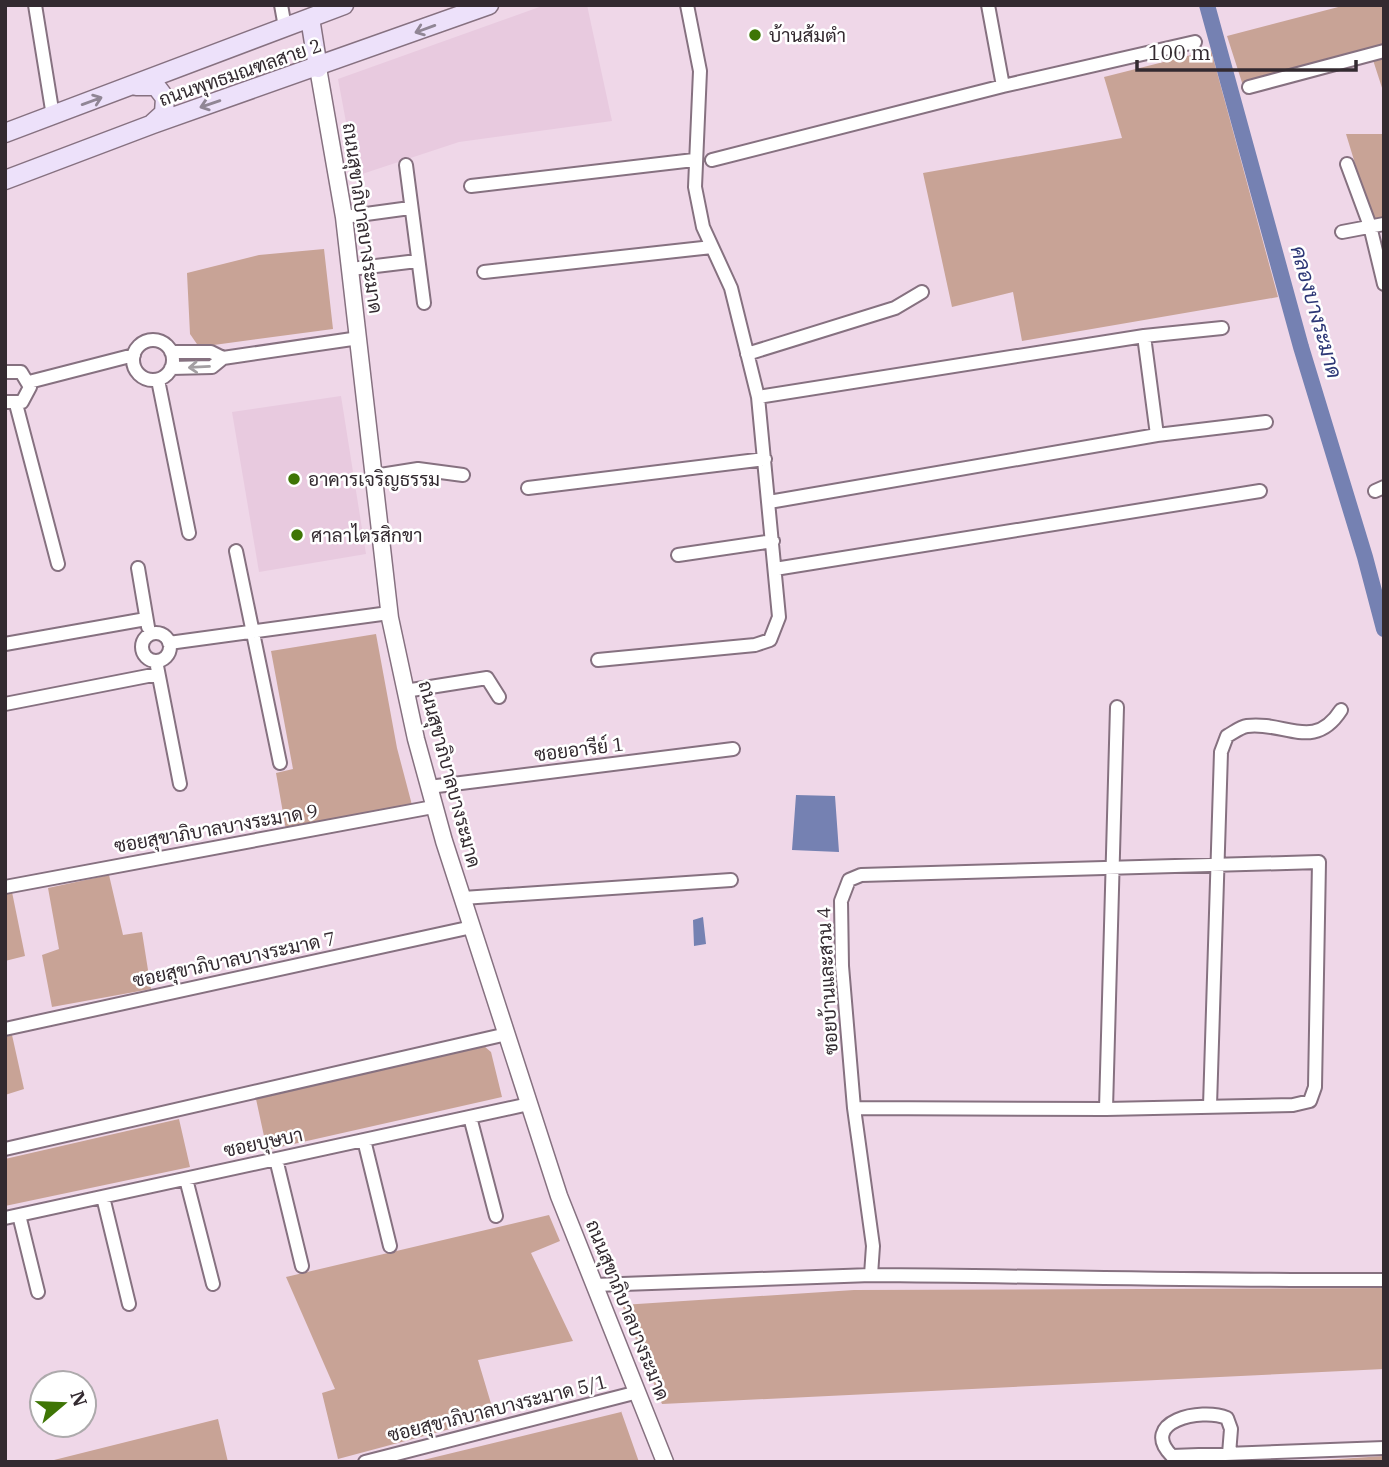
<svg xmlns="http://www.w3.org/2000/svg" width="1389" height="1467" font-family="'IBM Plex Serif',Sarabun,serif">
<style>
.built{fill:#e8cadf}
.green{fill:#c8a396}
.water{fill:#7581b2}
.lines{fill:none;stroke-linecap:round;stroke-linejoin:round}
.canal{stroke:#7581b2;stroke-width:16}
.minor-casing{stroke:#867180;stroke-width:16}
.tertiary-casing{stroke:#867180;stroke-width:19}
.secondary-casing{stroke:#867180;stroke-width:21}
.minor{stroke:#fff;stroke-width:12}
.tertiary{stroke:#fff;stroke-width:16}
.secondary{stroke:#ede1fa;stroke-width:18}
.oneway{stroke:#908695}
.oneway2{stroke:#a39fa2}
.poi-dot{fill:#3e7505;stroke:#fff;stroke-width:2.5}
.labels{text-anchor:middle;stroke-width:5;stroke-linejoin:round;paint-order:stroke}
.poi-label{font-size:19px;fill:#332a30;stroke:#fff;text-anchor:start}
.street-label{font-size:19px;fill:#332a30;stroke:#fff}
.water-label{font-size:21px;font-style:italic;fill:#2d3776;stroke:#fff}
</style>
<rect width="100%" height="100%" fill="#efd7e8"/>
<path class="built" d="M545 5H587L612 121 459 142 356 176 338 79Z
M341 396 366 554 259 572 232 412Z"/>
<path class="green" d="M1346 5H1384V94L1373 60 1246 95 1227 36Z
M1211 50 1278 297 1022 341 1013 292 952 307 923 173 1122 138 1104 77Z
M1346 134H1384V217L1372 219Z
M324 249 333 329 199 347 190 334 187 273 259 255Z
M376 634 397 748 412 805 286 830 276 773 293 769 271 651Z
M109 875 123 935 142 932 151 989 52 1007 42 955 59 949 48 888Z
M12 892 25 956 5 961V893Z
M12 1035 24 1089 5 1095V1037Z
M484 1046 491 1052 502 1097 267 1150 256 1099Z
M179 1119 190 1167 5 1206V1159Z
M549 1215 560 1241 531 1253 573 1341 478 1360 495 1417 338 1459 322 1393 335 1389 286 1277Z
M1384 1288V1369L662 1404 622 1305 854 1290Z
M621 1411 639 1462H415L621 1412Z
M218 1419 228 1462H46Z
M1384 1456V1462H1293Z"/>
<path class="water" d="M796 795 835 796 839 852 792 850Z
M703 917 706 944 694 946 693 920Z"/>
<g class="lines">
<path class="canal" d="M1207 5 1301 347 1365 557 1384 629"/>
<g class="minor-casing">
<path id="minor" d="M35 5 53 116
M281 5 285 27
M1003 86 1195 42
M1249 87 1384 51
M712 160 1003 86 988 5
M1347 164 1370 226 1384 284
M406 165 424 303
M471 186 694 160
M344 217 410 208
M1342 232 1384 224
M351 269 417 261
M484 272 712 247
M1144 336 1222 328
M133 360a20 20 0 1 1 40 0a20 20 0 1 1-40 0Z
M171 352H211L223 358
M747 354 895 308 922 292
M171 368 212 367 223 358 359 338
M5 372H21L30 387 22 402H5
M158 380 189 533
M29 382 134 355
M758 397 1144 336 1157 435
M16 404 58 564
M374 476 418 469 463 475
M528 488 765 459
M1375 491 1384 487
M769 502 1157 435 1266 422
M236 551 280 763
M678 555 773 541
M138 568 148 627
M775 569 1260 491
M142 647a14 14 0 1 1 28 0a14 14 0 1 1-28 0Z
M169 643 389 613
M5 644 146 619
M598 660 755 645 770 640 779 617 758 397 731 288 703 227 695 187 700 71 687 5
M156 661 180 784
M405 691 487 678 499 697
M5 704 158 674
M429 787 733 749
M5 887 433 807
M463 898 731 880
M5 1029 472 927
M1210 1106 1221 752 1227 736C1233 733 1240 727 1247 726 1285 721 1314 752 1341 710
M1106 1109 1117 707
M470 1117 496 1216
M364 1140 390 1246
M5 1149 507 1034
M276 1159 302 1266
M186 1179 213 1284
M103 1197 129 1304
M19 1215 38 1292
M5 1218 529 1104
M871 1275C1042 1276 1213 1281 1384 1280
M595 1285 871 1275 873 1246 854 1108 842 966 841 901 849 880 861 875 1319 862 1315 1087 1310 1101 1293 1105 1106 1109 854 1108
M1229 1454 1231 1429 1227 1418C1201 1407 1138 1422 1172 1456L1384 1448
M365 1462 638 1392"/>
</g>
<g class="tertiary-casing">
<path id="tertiary" d="M318 68 344 217 390 618 416 739 444 841 559 1196 665 1462"/>
</g>
<g class="secondary-casing">
<path id="secondary" d="M310 18 318 68
M136 86H156L165 98 164 113 153 123
M5 133 344 5
M5 180 153 124 489 5"/>
</g>
<use href="#minor" class="minor"/>
<use href="#tertiary" class="tertiary"/>
<use href="#secondary" class="secondary"/>
</g>
<defs><path id="oneway-shaft" d="M-6 0H5M1.5-3L5.5 0L1.5 3" fill="none" stroke-width="1.6" stroke-linecap="round" stroke-linejoin="round" transform="scale(1.75)"/></defs>
<g class="oneway">
<use href="#oneway-shaft" transform="translate(425 29) rotate(160)"/>
<use href="#oneway-shaft" transform="translate(92 101) rotate(-20)"/>
<use href="#oneway-shaft" transform="translate(210 104) rotate(161)"/>
</g>
<use class="oneway2" href="#oneway-shaft" transform="translate(199 367) rotate(177)"/>
<g class="poi-dot">
<circle cx="755" cy="35" r="7"/>
<circle cx="294" cy="479" r="7"/>
<circle cx="297" cy="535" r="7"/>
</g>
<g class="labels">
<g class="poi-label">
<text x="769" y="42">บ้านส้มตำ</text>
<text x="308" y="486">อาคารเจริญธรรม</text>
<text x="311" y="542">ศาลาไตรสิกขา</text>
</g>
<g class="street-label">
<text transform="translate(240 72) rotate(-19)" y="7">ถนนพุทธมณฑลสาย 2</text>
<text transform="translate(363 218) rotate(82)" y="7">ถนนสุขาภิบาลบางระมาด</text>
<text transform="translate(579 749) rotate(-7)" y="7">ซอยอารีย์ 1</text>
<text transform="translate(450 774) rotate(75)" y="7">ถนนสุขาภิบาลบางระมาด</text>
<text transform="translate(216 828) rotate(-10)" y="7">ซอยสุขาภิบาลบางระมาด 9</text>
<text transform="translate(234 959) rotate(-12)" y="7">ซอยสุขาภิบาลบางระมาด 7</text>
<text transform="translate(827 981) rotate(-93)" y="7">ซอยบ้านและสวน 4</text>
<text transform="translate(263 1142) rotate(-12)" y="7">ซอยบุษบา</text>
<text transform="translate(628 1310) rotate(68)" y="7">ถนนสุขาภิบาลบางระมาด</text>
<text transform="translate(497 1408) rotate(-14)" y="7">ซอยสุขาภิบาลบางระมาด 5/1</text>
</g>
<g class="water-label">
<text transform="translate(1316 312) rotate(74)" y="7">คลองบางระมาด</text>
</g>
</g>
<rect width="1389" height="1467" fill="none" stroke="#332a30" stroke-width="14"/>
<g transform="translate(63 1404) rotate(71)"><circle r="33" fill="#ffffff" stroke="#adaaac" stroke-width="2"/>
<path d="M0-5L12 26L0 18L-12 26Z" fill="#3e7505"/>
<text y="-10" font-size="19" font-weight="bold" text-anchor="middle" fill="#332a30">N</text>
</g>
<path d="M1137 60v10h219v-10" fill="none" stroke="#332a30" stroke-width="3.5"/>
<text x="1148" y="60" font-size="21" fill="#332a30" stroke="#ffffff" stroke-width="5" paint-order="stroke">100 m</text>
</svg>
